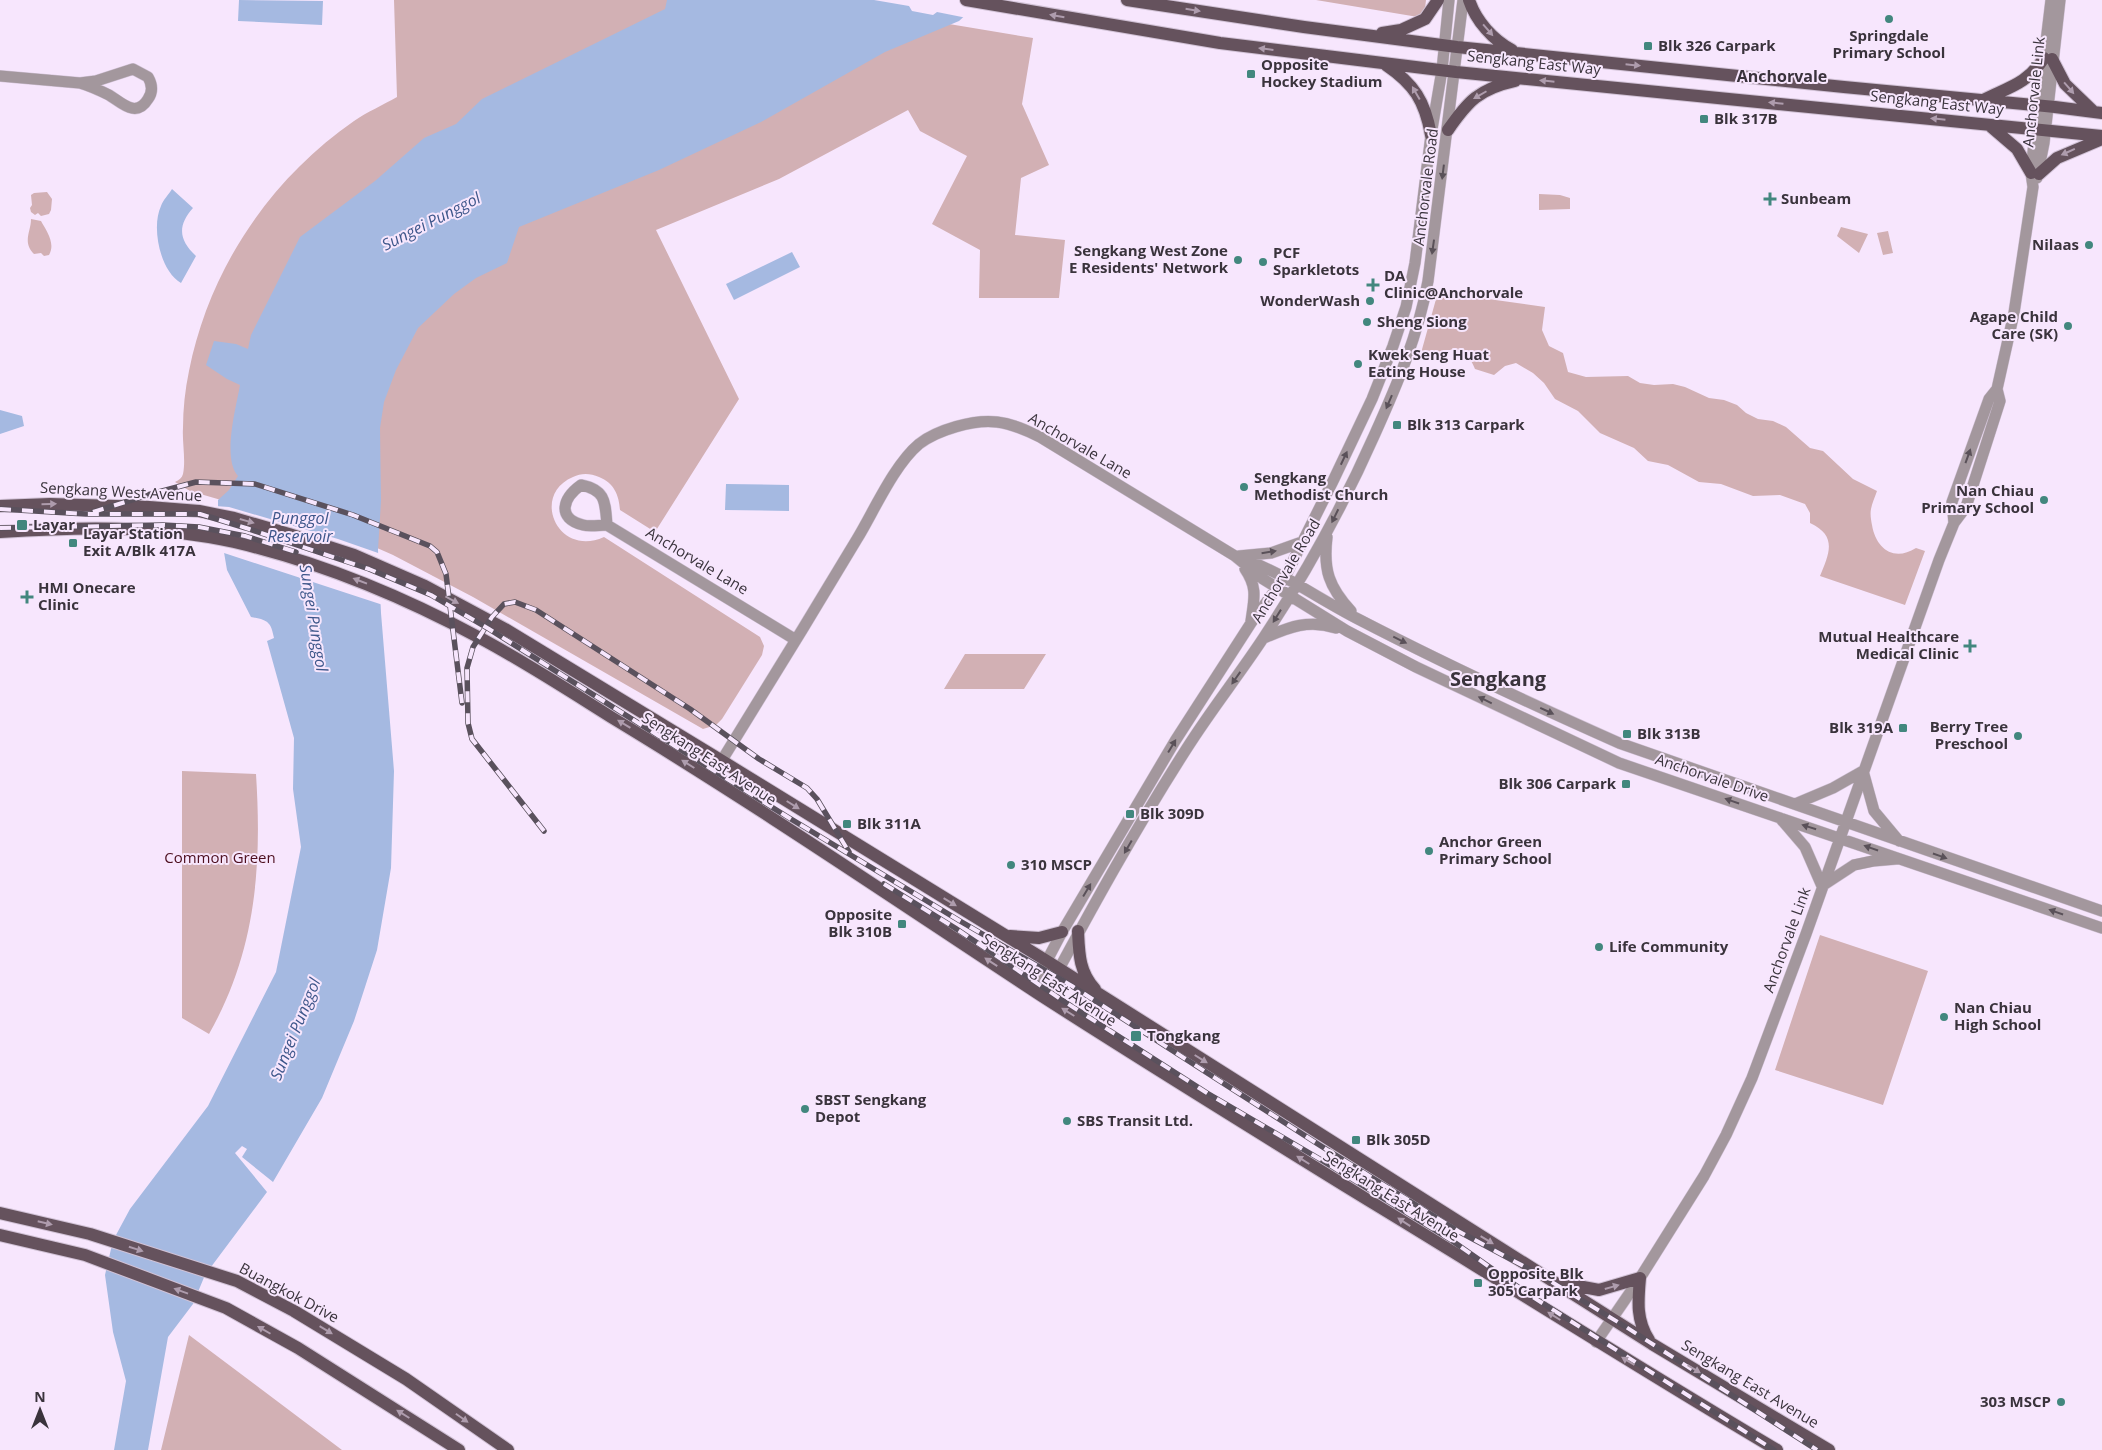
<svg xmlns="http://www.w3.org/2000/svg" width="2102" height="1450" font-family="'Open Sans',sans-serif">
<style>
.green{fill:#d2b0b4}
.water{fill:#a5b9e1}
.pier{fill:#f7e6fd}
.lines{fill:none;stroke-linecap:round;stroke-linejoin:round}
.minor-casing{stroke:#d1c2d6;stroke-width:12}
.major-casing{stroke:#d1c2d6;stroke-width:14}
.minor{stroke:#a3979d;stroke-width:11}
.major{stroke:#65525d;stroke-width:12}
.rail-casing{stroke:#5a515d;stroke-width:5.5}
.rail{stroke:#f7e6fd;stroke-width:4;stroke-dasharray:11;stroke-linecap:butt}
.oneway{fill:#ae9cad}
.oneway2{fill:#5a5159}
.poi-dot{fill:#42877e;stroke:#f7e6fd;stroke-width:2}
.labels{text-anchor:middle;stroke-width:4;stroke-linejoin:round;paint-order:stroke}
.poi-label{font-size:15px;font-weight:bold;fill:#3a333c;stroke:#f7e6fd;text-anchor:start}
.street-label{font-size:15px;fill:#3a333c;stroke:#f7e6fd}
.park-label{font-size:15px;fill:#4d0f1f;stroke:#f7e6fd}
.neighbourhood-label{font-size:16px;font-weight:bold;fill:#3a333c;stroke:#f7e6fd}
.water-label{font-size:16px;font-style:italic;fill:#3d568a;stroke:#f7e6fd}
.district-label{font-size:20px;font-weight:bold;fill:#3a333c;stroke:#f7e6fd}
</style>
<rect width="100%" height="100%" fill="#f7e6fd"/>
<path class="green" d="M394 0H805L1033 38 1022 104 1049 165 1021 178 1015 235 1065 240 1059 298H979L980 250 932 224 967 156 920 131 908 110 779 179 656 230 739 399 655 532 620 510C619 495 614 483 599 477 590 473 581 473 573 477 530 495 558 558 604 537L760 637 764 646 762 655 722 719 716 725 703 729 473 597 393 555 359 540 190 491 175 482C179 480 182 478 183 474 186 460 182 442 183 428 183 409 185 390 189 371 209 270 269 180 354 121 367 112 383 105 397 97Z
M1316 0H1426L1424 18Z
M47 192 52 199 51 210 49 214 41 216 38 213 35 215 31 212 30 208 32 205 31 195 34 193Z
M1539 194 1560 195 1570 198V209L1539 210Z
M31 219 41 221C46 230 56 243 49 255L44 256 41 253 34 254C22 242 31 232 31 219Z
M1841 227 1868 234 1859 253 1837 236Z
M1888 231 1893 253 1883 255 1877 233Z
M1438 292 1545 307 1542 330 1549 346 1563 353 1568 372 1586 377 1628 376 1640 383 1654 385 1673 384 1685 387 1709 398 1724 400 1737 405 1746 413 1758 419 1773 421 1786 427 1810 448 1823 451 1853 479 1877 491C1875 497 1872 503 1871 509 1870 514 1871 520 1872 525 1876 549 1894 562 1916 548L1925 551 1905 605 1820 576C1829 554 1838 536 1810 523V513L1805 504 1780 495 1753 496 1721 484 1699 482 1668 465 1648 461 1634 448 1600 433 1578 411 1555 399 1544 383 1533 373 1516 363 1505 366 1494 375 1475 369C1467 348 1454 344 1435 357L1421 353Z
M965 654H1046L1024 689H944Z
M182 771 256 774C262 867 256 951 209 1034L182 1018Z
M1820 935 1928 971 1883 1105 1775 1070Z
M189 1335 342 1450H161Z"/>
<path class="water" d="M239 0 323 1 322 25 238 21Z
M667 0H982L959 21 885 52 761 122 659 170 519 227 507 263 476 278 454 294 418 328 396 370 384 402 380 428 381 501 378 550 381 613 394 771 391 868 377 950 354 1021 322 1098 273 1182 242 1157 247 1149 242 1146 235 1153 267 1192 205 1275 193 1304 168 1337 148 1450H114L126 1381 113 1332 105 1275 111 1249 116 1235 130 1209 208 1106 276 972 301 847 293 789 294 738 267 641 274 638C271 622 268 620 251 617L227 570 218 517V500L229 490 238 476C222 458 236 408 240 385L227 379 206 365 214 341 236 344 248 349 251 335 300 237 375 181 424 138 456 124 482 99 665 9Z
M172 189 193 208C177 226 179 240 196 256L181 283C160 271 151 227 161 206 163 200 169 194 172 189Z
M792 252 800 267 734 300 726 284Z
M0 410 22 416 24 426 0 434Z
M726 484 789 485V511L725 510Z"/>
<path class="pier" d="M874 0H984L967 18 937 12 933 15 912 11 909 6Z
M215 506 229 507 338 539 381 554 383 605 221 552Z"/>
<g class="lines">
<g class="minor-casing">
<path id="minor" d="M0 76 80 83 96 81 133 69 148 77C152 84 153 92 148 99 136 119 121 102 109 95 99 90 90 86 80 83
M2037 178 2044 143 2060 0
M581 485C606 490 605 502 607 525 599 525 590 527 583 525 556 518 563 498 581 485Z
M1954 523 1952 502 1989 399 1997 389 2014 313 2033 187 2031 173 2034 142 2051 0
M607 525 796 640
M1327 537C1323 570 1329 587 1351 611
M1239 556 1271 553 1302 542
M1244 559C1285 574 1319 599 1358 619 1443 663 1531 704 1619 743L2102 911
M1245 569C1258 588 1254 599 1251 621
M1264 638C1289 627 1309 619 1336 628
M1863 771 1874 811 1899 841
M711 778C760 699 809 619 857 539 874 511 894 465 919 444 937 430 974 419 997 422 1013 424 1026 430 1040 437L1235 556 1263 579 1347 631 1416 667 1619 763 2102 928
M1795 804 1833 788 1863 771
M1780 818 1805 847 1822 886
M1822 886 1854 865 1873 861 1896 859
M1032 989 1062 932 1175 741 1251 623 1285 577 1333 481 1372 399 1393 346 1406 307 1415 263 1431 135 1442 70 1449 0
M1044 997C1089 913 1135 829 1187 748 1211 710 1239 675 1264 637 1306 573 1343 506 1374 436 1397 385 1418 336 1428 281L1463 0
M1596 1342 1640 1278 1704 1176 1726 1135 1752 1078 1806 934 1939 560 1954 523 1966 507 2000 401 1997 389"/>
</g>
<g class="major-casing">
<path id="major" d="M966 0 1220 43 1456 72 2102 136
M1127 0 1304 27 1457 47 1844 87 2055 107 2102 113
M1469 0C1476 21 1493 40 1512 50
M1382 33 1401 30 1425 19 1438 0
M2052 59 2065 84 2093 111
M1386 65C1414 84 1425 101 1431 135
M1983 100C2009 87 2027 84 2044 58
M1989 125 2017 149 2031 173
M1448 130C1468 101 1479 89 1515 81
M2039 174 2057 158 2102 139
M0 506 50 504 149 507 199 511 234 518 289 534 354 555 425 586 505 629 722 761 1047 961 1652 1344 1829 1450
M0 532C77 527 158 525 234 542 320 562 402 596 480 638 525 662 568 690 611 717 760 807 903 905 1048 1000 1154 1068 1261 1134 1368 1200 1505 1283 1640 1369 1777 1450
M1078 931C1079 953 1079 972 1095 989
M1010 936 1039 938 1062 932
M0 1213 90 1234 237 1281 294 1311 406 1379 508 1450
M0 1235 85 1255 226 1308 298 1348 459 1450
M1567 1284 1599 1290 1640 1278C1638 1301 1636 1320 1649 1340"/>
</g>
<use href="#minor" class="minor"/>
<use href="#major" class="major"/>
<g class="rail-casing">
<path id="rail" d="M0 509 86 514H200L246 528 369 569 431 595 489 629 786 816 960 921 1072 986 1321 1146 1458 1231 1542 1276 1626 1327 1817 1450
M93 512 151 494 196 482 255 484 353 515 430 546 437 552 446 574 462 703
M0 528 163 525 199 527 245 536 296 552
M544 831 472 739 468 723 467 668 473 647 492 617 504 604 515 602 536 610 690 709 759 759 807 788 817 799 849 852
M884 884 955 928 1065 1002 1207 1093 1318 1158 1451 1240 1528 1294 1774 1450"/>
</g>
<use href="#rail" class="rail"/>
</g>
<defs><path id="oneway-solid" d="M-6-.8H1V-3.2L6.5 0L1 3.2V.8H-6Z" transform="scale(1.25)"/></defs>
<g class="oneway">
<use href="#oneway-solid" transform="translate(1193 10) rotate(9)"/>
<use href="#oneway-solid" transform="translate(1057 16) rotate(-170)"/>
<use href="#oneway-solid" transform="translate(1488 30) rotate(49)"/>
<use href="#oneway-solid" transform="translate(1266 49) rotate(-173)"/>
<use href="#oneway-solid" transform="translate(1633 65) rotate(6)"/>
<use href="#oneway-solid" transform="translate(1547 81) rotate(-174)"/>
<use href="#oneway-solid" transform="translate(2069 88) rotate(49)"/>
<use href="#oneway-solid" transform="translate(1416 93) rotate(-120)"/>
<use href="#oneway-solid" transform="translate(1480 95) rotate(150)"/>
<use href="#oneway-solid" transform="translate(1776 103) rotate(-174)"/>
<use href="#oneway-solid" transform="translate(1938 119) rotate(-174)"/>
<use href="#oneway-solid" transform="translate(2068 152) rotate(156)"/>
<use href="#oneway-solid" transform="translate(49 504) rotate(-1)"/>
<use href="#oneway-solid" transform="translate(247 521) rotate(16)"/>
<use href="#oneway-solid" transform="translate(360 581) rotate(-159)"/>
<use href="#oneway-solid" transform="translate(452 600) rotate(28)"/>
<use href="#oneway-solid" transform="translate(624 724) rotate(-149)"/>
<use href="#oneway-solid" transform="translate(688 764) rotate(-148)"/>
<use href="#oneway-solid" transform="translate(793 805) rotate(32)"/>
<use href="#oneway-solid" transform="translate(950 902) rotate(31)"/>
<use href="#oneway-solid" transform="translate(991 962) rotate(-147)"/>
<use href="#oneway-solid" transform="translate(1068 1012) rotate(-148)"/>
<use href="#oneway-solid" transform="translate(1201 1059) rotate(32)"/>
<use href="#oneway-solid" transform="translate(1303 1160) rotate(-148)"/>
<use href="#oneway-solid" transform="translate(1404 1222) rotate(-147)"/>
<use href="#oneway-solid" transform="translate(45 1223) rotate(13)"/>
<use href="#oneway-solid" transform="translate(1487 1240) rotate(31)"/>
<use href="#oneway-solid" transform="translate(136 1249) rotate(18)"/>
<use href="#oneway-solid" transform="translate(1612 1287) rotate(-16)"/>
<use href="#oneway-solid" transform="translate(181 1291) rotate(-160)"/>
<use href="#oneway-solid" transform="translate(1554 1316) rotate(-148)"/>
<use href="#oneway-solid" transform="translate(264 1330) rotate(-150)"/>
<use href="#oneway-solid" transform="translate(326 1330) rotate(31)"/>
<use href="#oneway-solid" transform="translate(1628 1361) rotate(-149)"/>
<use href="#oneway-solid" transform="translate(1694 1369) rotate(31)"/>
<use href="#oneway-solid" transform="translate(403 1414) rotate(-148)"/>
<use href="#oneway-solid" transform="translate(462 1418) rotate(35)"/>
</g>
<g class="oneway2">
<use href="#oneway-solid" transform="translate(1443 172) rotate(97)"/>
<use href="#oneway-solid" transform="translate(1433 247) rotate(98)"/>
<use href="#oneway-solid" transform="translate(1389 402) rotate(113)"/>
<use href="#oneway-solid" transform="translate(1968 456) rotate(-70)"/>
<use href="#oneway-solid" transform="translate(1344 458) rotate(-65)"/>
<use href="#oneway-solid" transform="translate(1335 516) rotate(116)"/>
<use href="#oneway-solid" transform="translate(1269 552) rotate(-9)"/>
<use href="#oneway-solid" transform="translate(1277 616) rotate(122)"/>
<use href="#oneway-solid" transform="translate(1400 640) rotate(26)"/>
<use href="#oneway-solid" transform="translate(1236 678) rotate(125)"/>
<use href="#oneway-solid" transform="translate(1485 700) rotate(-154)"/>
<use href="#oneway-solid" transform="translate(1547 711) rotate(25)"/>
<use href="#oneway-solid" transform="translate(1172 746) rotate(-59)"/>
<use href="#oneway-solid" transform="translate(1732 801) rotate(-161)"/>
<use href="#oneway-solid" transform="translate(1809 827) rotate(-162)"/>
<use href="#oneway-solid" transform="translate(1128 847) rotate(120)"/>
<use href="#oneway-solid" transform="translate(1871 848) rotate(-161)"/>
<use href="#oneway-solid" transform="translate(1940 856) rotate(19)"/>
<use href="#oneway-solid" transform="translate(1087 890) rotate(-59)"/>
<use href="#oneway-solid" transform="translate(2056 912) rotate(-161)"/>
</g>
<g class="poi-dot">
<circle cx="1889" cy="19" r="5"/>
<rect x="1643" y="41" width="10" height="10" rx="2.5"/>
<rect x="1246" y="69" width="10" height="10" rx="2.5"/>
<rect x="1699" y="114" width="10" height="10" rx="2.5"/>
<path d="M1767.5 191.5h5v5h5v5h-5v5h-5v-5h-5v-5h5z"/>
<circle cx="2089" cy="245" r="5"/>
<circle cx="1238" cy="260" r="5"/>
<circle cx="1263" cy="262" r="5"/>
<path d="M1370.5 277.5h5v5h5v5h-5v5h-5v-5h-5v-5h5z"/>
<circle cx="1370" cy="301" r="5"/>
<circle cx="1367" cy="322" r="5"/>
<circle cx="2068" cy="326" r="5"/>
<circle cx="1358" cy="364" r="5"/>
<rect x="1392" y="420" width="10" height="10" rx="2.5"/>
<circle cx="1244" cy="487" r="5"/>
<circle cx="2044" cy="500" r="5"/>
<rect x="16" y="519" width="12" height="12" rx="2.5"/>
<rect x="68" y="538" width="10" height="10" rx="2.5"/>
<path d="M24.5 589.5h5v5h5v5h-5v5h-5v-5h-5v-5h5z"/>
<path d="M1967.5 638.5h5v5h5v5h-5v5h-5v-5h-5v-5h5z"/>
<rect x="1898" y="723" width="10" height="10" rx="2.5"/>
<rect x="1622" y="729" width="10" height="10" rx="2.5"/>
<circle cx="2018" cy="736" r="5"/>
<rect x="1621" y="779" width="10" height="10" rx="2.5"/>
<rect x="1125" y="809" width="10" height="10" rx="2.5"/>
<rect x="842" y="819" width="10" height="10" rx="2.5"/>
<circle cx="1429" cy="851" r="5"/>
<circle cx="1011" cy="865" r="5"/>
<rect x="897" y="919" width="10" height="10" rx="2.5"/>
<circle cx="1599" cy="947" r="5"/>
<circle cx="1944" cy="1017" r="5"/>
<rect x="1130" y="1030" width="12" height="12" rx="2.5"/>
<circle cx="805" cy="1109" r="5"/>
<circle cx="1067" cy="1121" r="5"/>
<rect x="1351" y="1135" width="10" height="10" rx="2.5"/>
<rect x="1473" y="1278" width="10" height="10" rx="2.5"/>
<circle cx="2061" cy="1402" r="5"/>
</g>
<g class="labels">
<g class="poi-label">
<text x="1889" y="41" text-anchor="middle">Springdale<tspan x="1889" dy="17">Primary School</tspan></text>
<text x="1658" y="51">Blk 326 Carpark</text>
<text x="1261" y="70">Opposite<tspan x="1261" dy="17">Hockey Stadium</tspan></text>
<text x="1714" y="124">Blk 317B</text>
<text x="1781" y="204">Sunbeam</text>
<text x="2079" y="250" text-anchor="end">Nilaas</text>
<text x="1228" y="256" text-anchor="end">Sengkang West Zone<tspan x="1228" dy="17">E Residents' Network</tspan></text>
<text x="1273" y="258">PCF<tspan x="1273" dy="17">Sparkletots</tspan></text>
<text x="1384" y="281">DA<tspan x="1384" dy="17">Clinic@Anchorvale</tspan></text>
<text x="1360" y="306" text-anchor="end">WonderWash</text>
<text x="2058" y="322" text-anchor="end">Agape Child<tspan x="2058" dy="17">Care (SK)</tspan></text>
<text x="1377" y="327">Sheng Siong</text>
<text x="1368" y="360">Kwek Seng Huat<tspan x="1368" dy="17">Eating House</tspan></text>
<text x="1407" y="430">Blk 313 Carpark</text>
<text x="1254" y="483">Sengkang<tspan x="1254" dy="17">Methodist Church</tspan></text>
<text x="2034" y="496" text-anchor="end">Nan Chiau<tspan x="2034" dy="17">Primary School</tspan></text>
<text x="33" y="530">Layar</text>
<text x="83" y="539">Layar Station<tspan x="83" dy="17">Exit A/Blk 417A</tspan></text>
<text x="38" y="593">HMI Onecare<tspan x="38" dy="17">Clinic</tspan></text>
<text x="1959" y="642" text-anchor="end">Mutual Healthcare<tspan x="1959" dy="17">Medical Clinic</tspan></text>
<text x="2008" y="732" text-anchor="end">Berry Tree<tspan x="2008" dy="17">Preschool</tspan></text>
<text x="1893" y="733" text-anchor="end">Blk 319A</text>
<text x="1637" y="739">Blk 313B</text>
<text x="1616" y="789" text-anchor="end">Blk 306 Carpark</text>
<text x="1140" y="819">Blk 309D</text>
<text x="857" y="829">Blk 311A</text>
<text x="1439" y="847">Anchor Green<tspan x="1439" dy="17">Primary School</tspan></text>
<text x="1021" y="870">310 MSCP</text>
<text x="892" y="920" text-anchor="end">Opposite<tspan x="892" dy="17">Blk 310B</tspan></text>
<text x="1609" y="952">Life Community</text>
<text x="1954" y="1013">Nan Chiau<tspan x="1954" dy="17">High School</tspan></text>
<text x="1147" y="1041">Tongkang</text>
<text x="815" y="1105">SBST Sengkang<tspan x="815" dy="17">Depot</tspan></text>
<text x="1077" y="1126">SBS Transit Ltd.</text>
<text x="1366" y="1145">Blk 305D</text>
<text x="1488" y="1279">Opposite Blk<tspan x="1488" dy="17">305 Carpark</tspan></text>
<text x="2051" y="1407" text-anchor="end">303 MSCP</text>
</g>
<g class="street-label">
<text transform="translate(1534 63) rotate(6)" y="5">Sengkang East Way</text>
<text transform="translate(2034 92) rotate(-84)" y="5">Anchorvale Link</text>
<text transform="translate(1937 103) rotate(6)" y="5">Sengkang East Way</text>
<text transform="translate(1426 187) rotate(-83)" y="5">Anchorvale Road</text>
<text transform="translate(1080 446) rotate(30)" y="5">Anchorvale Lane</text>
<text transform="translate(121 492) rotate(3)" y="5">Sengkang West Avenue</text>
<text transform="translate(697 561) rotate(31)" y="5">Anchorvale Lane</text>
<text transform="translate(1286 571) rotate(-59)" y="5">Anchorvale Road</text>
<text transform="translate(709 759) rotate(33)" y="5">Sengkang East Avenue</text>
<text transform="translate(1712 778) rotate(19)" y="5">Anchorvale Drive</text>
<text transform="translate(1787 940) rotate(-70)" y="5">Anchorvale Link</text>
<text transform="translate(1049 980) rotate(33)" y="5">Sengkang East Avenue</text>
<text transform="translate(1391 1196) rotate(32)" y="5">Sengkang East Avenue</text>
<text transform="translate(289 1293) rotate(28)" y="5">Buangkok Drive</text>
<text transform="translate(1750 1384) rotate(31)" y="5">Sengkang East Avenue</text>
</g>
<g class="park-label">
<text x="220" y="863">Common Green</text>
</g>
<g class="neighbourhood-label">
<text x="1782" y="82">Anchorvale</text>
</g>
<g class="water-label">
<text transform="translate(431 221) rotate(-27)" y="6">Sungei Punggol</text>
<text x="300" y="524">Punggol<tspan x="300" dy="18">Reservoir</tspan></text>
<text transform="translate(314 618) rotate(81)" y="6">Sungei Punggol</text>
<text transform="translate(295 1029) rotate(-68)" y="6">Sungei Punggol</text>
</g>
<g class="district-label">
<text x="1498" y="686">Sengkang</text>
</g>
</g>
<g transform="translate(40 1410)" stroke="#f7e6fd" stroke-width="4" paint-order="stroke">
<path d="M0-4L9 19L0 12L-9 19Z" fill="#3a333c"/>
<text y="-8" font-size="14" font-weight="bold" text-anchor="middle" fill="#3a333c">N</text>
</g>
</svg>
